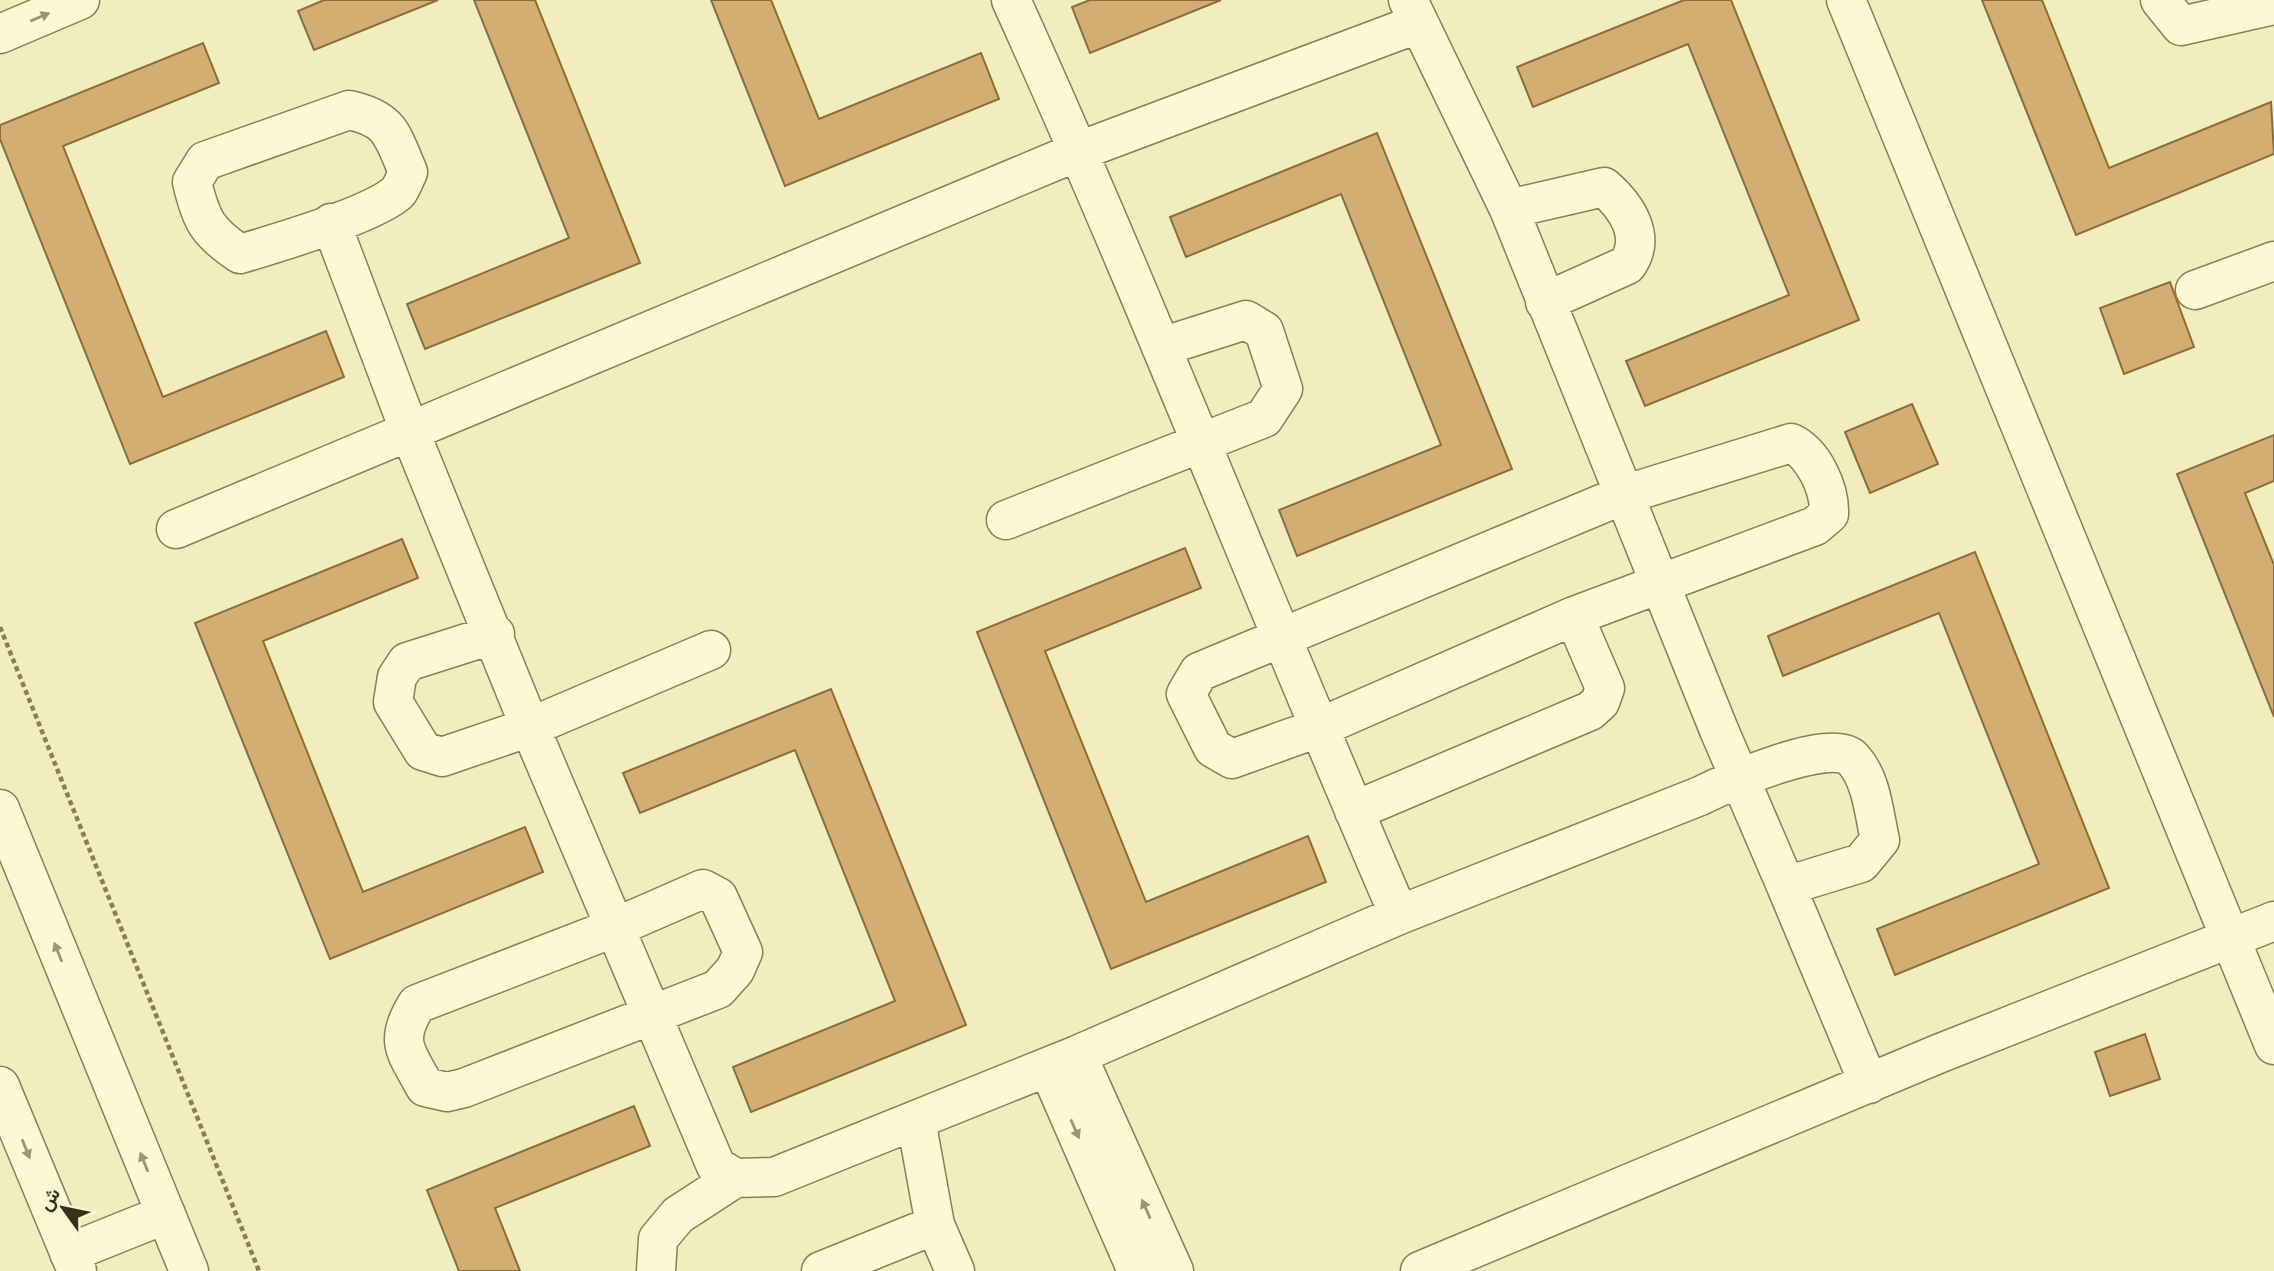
<svg xmlns="http://www.w3.org/2000/svg" width="2274" height="1271" font-family="'Roboto Serif',Vazirmatn,serif">
<style>
.building{fill:#d2ae72;stroke:#8c6c3a;stroke-width:2}
.lines{fill:none;stroke-linecap:round;stroke-linejoin:round}
.minor-casing{stroke:#8b7e56;stroke-width:41}
.path{stroke:#8b7e56;stroke-width:4.5;stroke-dasharray:5 3.5;stroke-linecap:butt}
.minor{stroke:#fbf8d3;stroke-width:38}
.oneway{fill:#9a9478}
</style>
<rect width="100%" height="100%" fill="#f1edbf"/>
<path class="building" d="M324 0H438L314 50 298 11Z
M474 0H535L640 263 425 349 407 304 569 238Z
M711 0H771L819 119 981 53 999 99 785 186Z
M1090 0H1221L1090 53 1072 7Z
M1684 0H1731L1859 320 1645 406 1626 361 1789 295 1688 44 1533 107 1517 67Z
M1982 0H2042L2109 168 2271 102 2274 154 2076 235Z
M203 43 219 83 63 146 163 397 326 331 344 377 130 464 0 139V125Z
M1377 133 1512 469 1297 556 1279 510 1441 445 1341 194 1186 257 1170 217Z
M2170 282 2194 347 2124 374 2100 308Z
M1912 404 1938 464 1870 493 1845 432Z
M2274 435V481L2245 493 2274 565V717L2177 474Z
M402 539 418 578 263 641 363 892 525 827 543 872 330 959 195 623Z
M1185 548 1201 588 1045 651 1146 902 1308 836 1326 882 1111 969 977 632Z
M1975 552 2109 888 1895 975 1877 929 2039 864 1939 613 1783 676 1768 636Z
M831 689 966 1025 751 1112 733 1067 895 1001 795 750 640 813 623 773Z
M2145 1034 2160 1079 2110 1096 2095 1052Z
M634 1106 650 1146 495 1208 520 1271H459L427 1190Z"/>
<g class="lines">
<g class="minor-casing">
<path id="minor" d="M1011 0C1148 302 1267 611 1399 915
M1846 0 2274 1045
M2160 0 2181 26 2274 5
M0 34 80 0
M349 110C391 119 392 135 408 172 405 178 402 187 398 192 375 214 274 244 240 254 207 232 201 220 192 182L205 161Z
M1509 209 1604 187C1627 207 1647 237 1627 265L1545 302
M331 223 410 432 530 727 716 1166 735 1178
M2195 290 2274 261
M1791 443C1814 454 1830 489 1829 514L1815 526 1574 616 1318 728 1232 759 1213 748 1186 694 1199 672 1623 495Z
M1006 520 1264 418 1283 389 1264 331 1246 320 1161 347
M176 529 1079 151 1417 24
M495 634 407 662 397 677 393 702 423 751 442 757 530 727 711 650
M0 809 189 1271
M1354 811 1590 711 1600 702 1605 688 1574 616
M1786 886 1869 1084
M703 889 718 897 743 952 735 970 718 989 464 1088 447 1092 425 1087C406 1051 393 1042 417 1004L616 927Z
M1077 1055 1174 1271
M1048 1067 1137 1271
M0 1086 77 1271
M935 1225 955 1271
M69 1253 166 1214
M656 1271 658 1239 678 1215 735 1178 774 1177 1077 1055 1399 915 1700 796C1726 783 1832 736 1853 759 1872 780 1874 814 1880 840L1861 863 1786 886 1719 730 1509 209 1408 0
M821 1271 935 1225 916 1120
M1420 1271 1938 1054 2274 921"/>
</g>
<path class="path" d="M0 627 259 1271"/>
<use href="#minor" class="minor"/>
</g>
<defs><path id="oneway-solid" d="M-6-.8H1V-3.2L6.5 0L1 3.2V.8H-6Z" transform="scale(1.75)"/></defs>
<g class="oneway">
<use href="#oneway-solid" transform="translate(40 17) rotate(-23)"/>
<use href="#oneway-solid" transform="translate(58 952) rotate(-112)"/>
<use href="#oneway-solid" transform="translate(1075 1129) rotate(66)"/>
<use href="#oneway-solid" transform="translate(26 1149) rotate(68)"/>
<use href="#oneway-solid" transform="translate(144 1162) rotate(-112)"/>
<use href="#oneway-solid" transform="translate(1146 1209) rotate(-114)"/>
</g>
<g transform="translate(63 1208) rotate(303)" stroke="#f8f5cf" stroke-width="5" paint-order="stroke">
<path d="M0-5L12 26L0 18L-12 26Z" fill="#39301c"/>
<text y="-10" font-size="19" font-weight="bold" text-anchor="middle" fill="#39301c">ش</text>
</g>
</svg>
